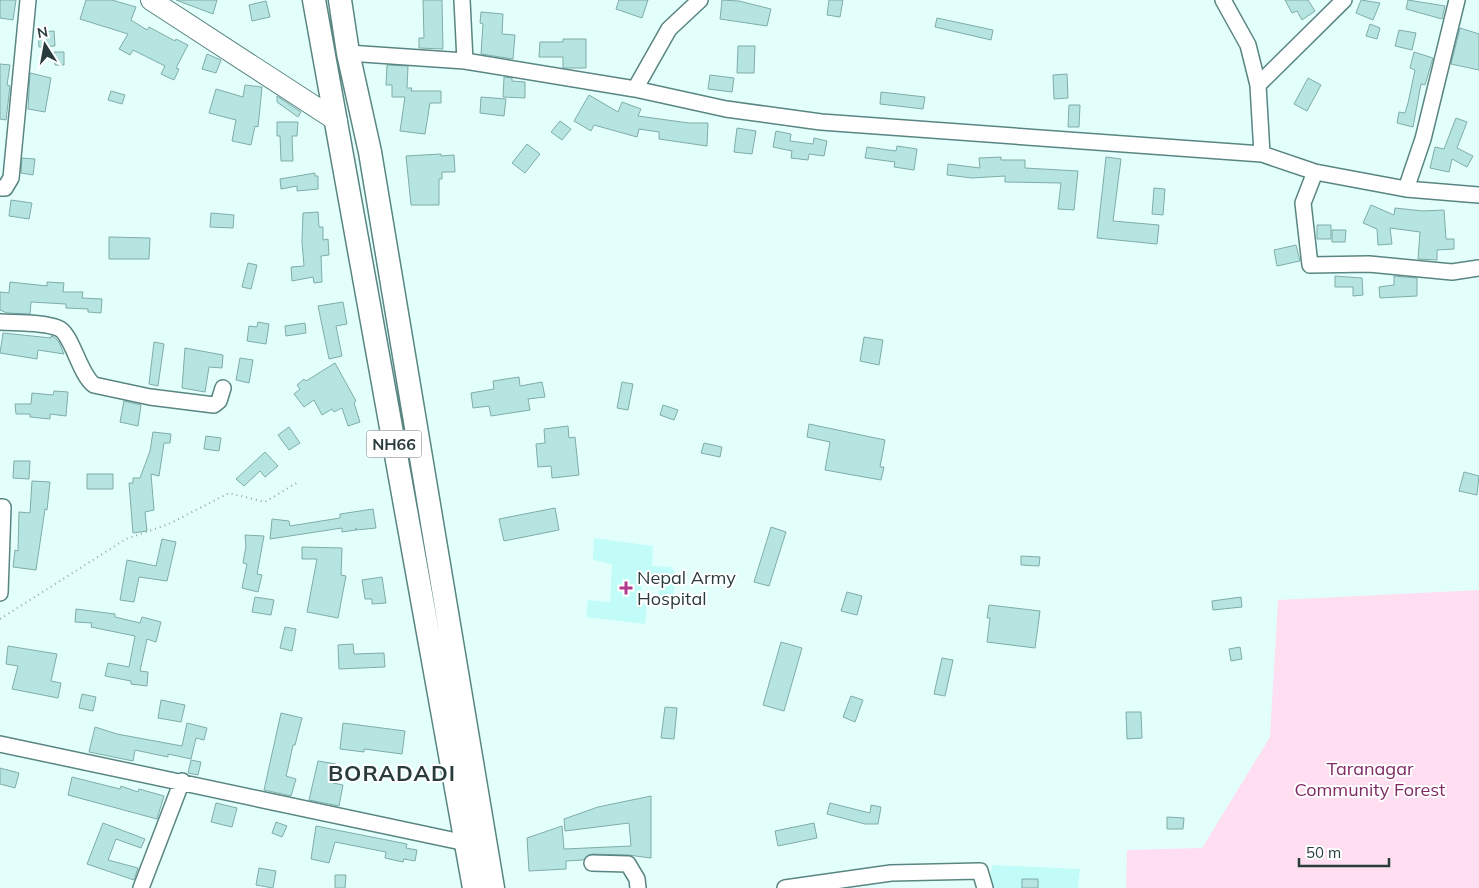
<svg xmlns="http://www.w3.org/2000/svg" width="1479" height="888" font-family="Mulish,sans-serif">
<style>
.built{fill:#c2fcf8}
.green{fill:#fedef0}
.building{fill:#b6e5e1;stroke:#7faca9}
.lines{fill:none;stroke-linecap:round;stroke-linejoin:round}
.minor-casing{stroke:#598582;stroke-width:18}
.major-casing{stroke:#598582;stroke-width:22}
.highway-casing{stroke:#598582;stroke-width:25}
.path{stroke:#90a8a6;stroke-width:2;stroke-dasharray:1 4;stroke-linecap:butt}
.minor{stroke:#fff;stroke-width:15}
.major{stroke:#fff;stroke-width:20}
.highway{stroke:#fff;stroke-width:22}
.poi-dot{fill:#b1388b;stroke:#fff;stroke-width:2}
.labels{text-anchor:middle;stroke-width:4;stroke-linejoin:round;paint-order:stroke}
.shield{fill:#fff;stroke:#697676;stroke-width:1}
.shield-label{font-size:16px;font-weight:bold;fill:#293c3b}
.poi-label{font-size:18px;fill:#293c3b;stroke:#fff;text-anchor:start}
.park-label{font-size:18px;fill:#812b65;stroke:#fff}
.district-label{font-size:22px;font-weight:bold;letter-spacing:1px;fill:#293c3b;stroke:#fff}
</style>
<rect width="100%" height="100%" fill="#e3fffc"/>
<path class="built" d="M594 538 653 546 652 566 671 567 675 572 673 606 658 605 660 576 643 574 640 603 647 606 645 624 586 617 588 600 610 602 612 564 593 560Z
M992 865 1080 869 1078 888H989Z"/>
<path class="green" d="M1479 590V888H1126L1127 850 1202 848 1270 737 1278 600Z"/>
<path class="building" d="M0 0H16L13 20 0 18Z
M86 0H112L136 7 131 20 147 30 149 27 175 41 176 39 188 45 176 68 179 69 174 80 161 74 165 66 133 50 130 55 119 49 128 34 80 19Z
M176 0H217L213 14Z
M423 0H442L443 49 419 48V38H424Z
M619 0H648L642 18 616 9Z
M722 0 739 1 771 9 767 26 720 19Z
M829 0H843L840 17 827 15Z
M1285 0H1308L1315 11 1302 20 1297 11 1292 13Z
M1361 0 1380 3 1373 20 1356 13Z
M1408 0 1445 6 1442 19 1406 9Z
M266 1 270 17 252 21 249 5Z
M481 12 503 14 502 34 515 35 513 59 481 54 483 24 480 23Z
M937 18 993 30 991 40 935 27Z
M1370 24 1380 28 1377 39 1366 36Z
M1460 28 1479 34V70L1451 64Z
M1399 30 1416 33 1412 50 1395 46Z
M54 31 55 46 39 47 38 32Z
M563 39H586V68H563V57H539L540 42H563Z
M738 46H755L754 73H737Z
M54 52H64V65H55Z
M1414 52 1433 58 1425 85 1421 84 1413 127 1397 123 1399 112 1405 113 1408 103 1415 70 1410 68Z
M207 54 221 60 216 73 202 69Z
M0 64 10 65 7 85 10 86 6 120 0 119Z
M387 65 408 66 407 88H412L411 91H441V103H430L425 134 400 131 405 97H392V85H386Z
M30 73 51 78 45 112 28 109Z
M1067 74 1068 98 1054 99 1053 75Z
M710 75 734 78 732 92 708 89Z
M504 77 512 78V81L525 82V98L503 97Z
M1308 78 1321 85 1307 111 1294 104Z
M245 85 262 87 258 127 255 126 251 145 232 141 236 120 209 113 216 89 243 97Z
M111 91 125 95 122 104 108 100Z
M881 92 925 97 923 109 880 104Z
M589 95 618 112 622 102 641 109 638 116 689 123H708L707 146 659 139V132L639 129 637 137 594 125 591 131 574 121Z
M277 96 301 112 298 117 277 102Z
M481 97 506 99 504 116 480 113Z
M1069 105H1080L1079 127H1068Z
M1456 118 1467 122 1457 148 1473 156 1467 167 1452 159 1449 172 1430 168 1435 147 1444 149Z
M560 121 571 129 562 140 551 132Z
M277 122H298L297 136H292L293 161H281L280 136H277Z
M737 128 756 131 752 154 734 152Z
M776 131 791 134 790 141 813 144 814 138 827 141 824 156 809 154 808 160 791 158 792 151 773 147Z
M527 144 540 154 525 173 512 163Z
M897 146 917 149 914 170 894 167 895 162 865 158 867 147 896 151Z
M441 154V156L454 155 455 172H442V179H439V205H411L406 156Z
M1001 157V160H1025V168L1078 171 1074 210 1058 209 1061 183 1005 182V176L972 178 947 175 948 164 980 168 979 158Z
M1106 157 1121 159 1113 221 1159 225 1157 244 1097 238Z
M22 158 35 159 33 175 21 173Z
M315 173V176H318V189L297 191V186L281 189 280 179Z
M1154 188 1165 189 1163 215 1152 214Z
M11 200 32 203 29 219 9 216Z
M1371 205 1394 215 1395 208 1423 211 1444 210 1446 239H1454V249L1437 250V260L1418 259 1420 232 1390 228 1392 244 1378 245 1377 229 1363 223Z
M318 212 319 227H323V240L328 239 329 255 321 256 322 282 314 283 313 277 292 281 291 267 304 266 302 242 303 213Z
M211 213 234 215 233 228 210 227Z
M1317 225H1331V239H1317Z
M1332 230H1346L1345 242H1332Z
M109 237 150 238 149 259H109Z
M1296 245 1300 261 1277 266 1274 250Z
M248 263 257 265 251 289 242 287Z
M1335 276 1362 278 1363 295 1353 296V287H1335Z
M1394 276 1417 278V296L1380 298 1379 287 1394 285Z
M10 282 47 286V282L64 283 63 292H83L82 298 102 299 101 313 88 312V309L66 308V304L31 302 30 314 7 313 0 310V292L9 293Z
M343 302 347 324 336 326 342 356 329 359 318 306Z
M258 322 269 324 266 344 247 341 249 326 257 327Z
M305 323 306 333 286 336 285 326Z
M3 333 51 338V336L54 337 59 342 64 354 38 350 37 359 0 353Z
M864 337 883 340 879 365 860 361Z
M154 342 164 344 158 386 149 384Z
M185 348 223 355 222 368 209 367 205 392 182 388Z
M240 358 253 360 249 383 236 380Z
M335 363 356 401 354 403 360 422 348 426 342 408 334 412 332 409 322 415 314 400 304 407 294 394 300 389 297 385 304 379 306 381Z
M519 377 520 386 542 382 545 397 528 399 530 410 491 416 489 406 473 408 471 393 494 389 493 381Z
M622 382 633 384 628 410 617 408Z
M54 391 68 392 66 416 50 414V419L30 417V414H16L15 404H31L32 393 53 395Z
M124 401 141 405 138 426 120 422Z
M663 405 678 410 674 420 660 415Z
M809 424 885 440 880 467H884L881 480 825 470 830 442 807 437Z
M568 426 569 438 575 437 579 475 552 478 551 466 538 467 536 444 545 443 544 429Z
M289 427 300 443 289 450 278 435Z
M153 432 171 434 170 443H164L159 476 151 474 154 510 145 512 147 531 133 533 129 483H133V478H140L150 451Z
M206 436 221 438 219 451 204 449Z
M704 443 722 447 720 457 701 453Z
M265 452 278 466 265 477 260 471 244 486 236 479Z
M14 461H30L29 479 13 478Z
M1464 472 1479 476 1477 495 1459 491Z
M87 474H113V489H87Z
M32 481 50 482 47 510 45 509 36 570 13 567 15 550 18 551 19 512 30 513Z
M555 508 559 530 504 541 499 519Z
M373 509 376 528 356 530V528V530L342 532V528L270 539 272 519 289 521 290 526 340 518V514Z
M771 527 786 532 769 586 754 582Z
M245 535 264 536 257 574 262 575 258 592 242 588 247 564 243 563 246 546Z
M162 539 176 542 167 581 139 577 134 602 120 600 127 560 156 566Z
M302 547 342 548 341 575 346 576 338 618 307 612 317 559H302Z
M1021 556 1040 557 1039 566 1021 565Z
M382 577 386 603 372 604V599H365L362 580Z
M847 592 862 596 857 615 841 611Z
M255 597 274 600 271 615 252 612Z
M1241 597 1242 607 1213 610 1212 601Z
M989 605 1040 611 1035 648 987 642 990 618H987Z
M76 609 115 614V617L140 623 142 617 161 622 156 642 147 639 140 671 148 672 147 686 131 684V681L105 676 108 663 129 667 135 636 91 627 92 623 75 622Z
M285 627 296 629 292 651 280 648Z
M781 642 802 648 784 711 763 705Z
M353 644 354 654 384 653 385 667 339 669 338 645Z
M8 646 57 654 51 681 61 683 58 698 12 689 18 666 6 664Z
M1240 647 1242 659 1231 661 1229 649Z
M942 658 953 660 945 696 934 694Z
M82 694 96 697 93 711 79 708Z
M851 696 863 700 855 722 843 717Z
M161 700 185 705 181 722 158 718Z
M665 707 677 708 674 739 661 738Z
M1126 712H1141L1142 738 1127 739Z
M281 713 302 718 295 745H293L288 768 286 776 296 779 291 796 264 790Z
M187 723 207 728 204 740 196 738 191 759 168 754V757L135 750 133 761 89 752 95 727 117 734 182 746Z
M343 723 405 731 402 754 364 749V752L340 749Z
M191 760 201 762 198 775 188 773Z
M318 761 336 764 333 783 343 785 339 806 309 800Z
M0 768 19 773 15 788 0 784Z
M72 777 120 789 121 786 138 792 139 789 164 796 157 819 68 795Z
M651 796V858L628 855 592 854 583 860 566 861V869L529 871 527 838 562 826 564 849 631 846 629 823 565 831 564 819 598 807Z
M216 803 237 808 232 827 211 822Z
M830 803 870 813 871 805 881 807 878 824H865L827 814Z
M1167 817 1184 818 1183 829H1167Z
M276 822 287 826 282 837 272 833Z
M103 823 145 839 141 848 116 839 108 860 138 868 134 880 87 864Z
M814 823 817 838 778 846 775 831Z
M316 826 407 844 406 848 417 850 415 861 404 859 403 862 385 858 386 852 335 842 329 863 311 859Z
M259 868 276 871 273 888 256 885Z
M335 875H346L345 888H335Z
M1022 879H1038V888H1022Z"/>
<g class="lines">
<g class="minor-casing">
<path id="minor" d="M462 0 465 61
M1223 0 1248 45 1258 85 1262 154
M348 53 465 61 635 89 726 109 821 122 1262 154 1315 172 1406 189 1479 195
M1258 85 1344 0
M635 89 669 29 700 0
M1315 172 1303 203 1310 265 1369 264 1452 272 1479 268
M0 188H5L11 178 28 0
M1406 189 1423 139 1457 0
M0 322C16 323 43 322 58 328 72 333 79 374 94 385L150 397 214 405 219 401 223 388
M0 507H3L0 593
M0 744 466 843
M592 863 628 864 637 879 638 888
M141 888 182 781
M785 888 891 873 980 871 985 888"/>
</g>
<g class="major-casing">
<path id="major" d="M151 0 337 121"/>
</g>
<g class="highway-casing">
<path id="highway" d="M314 0 474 888
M340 0 348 53 370 152 493 888"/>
</g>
<path class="path" d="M0 619 126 539 169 524 229 493 265 502 298 482"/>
<use href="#minor" class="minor"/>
<use href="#major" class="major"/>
<use href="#highway" class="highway"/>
</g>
<path class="poi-dot" d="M623.5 580.5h5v5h5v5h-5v5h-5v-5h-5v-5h5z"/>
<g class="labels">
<rect class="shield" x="366.5" y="430.5" width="55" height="27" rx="4"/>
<g class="shield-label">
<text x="394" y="450">NH66</text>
</g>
<g class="poi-label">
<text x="637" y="584">Nepal Army<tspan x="637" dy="21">Hospital</tspan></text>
</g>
<g class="park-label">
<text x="1370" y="775">Taranagar<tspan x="1370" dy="21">Community Forest</tspan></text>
</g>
<g class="district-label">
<text x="392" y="781">BORADADI</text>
</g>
</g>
<g transform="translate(45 45) rotate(349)" stroke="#ffffff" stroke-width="4" paint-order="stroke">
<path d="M0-4L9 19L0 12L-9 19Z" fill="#293c3b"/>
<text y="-8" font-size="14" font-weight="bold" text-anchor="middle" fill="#293c3b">N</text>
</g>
<path d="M1299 858v8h90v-8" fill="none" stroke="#293c3b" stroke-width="2.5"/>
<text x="1306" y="858" font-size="15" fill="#293c3b" stroke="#ffffff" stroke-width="4" paint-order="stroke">50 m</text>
</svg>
